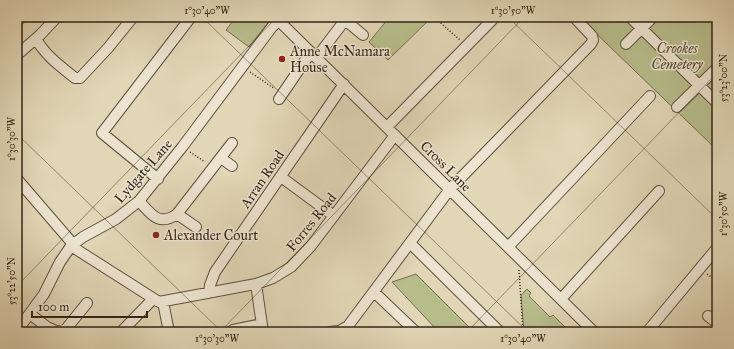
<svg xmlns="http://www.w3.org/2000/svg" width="734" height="349" font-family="'IM FELL Great Primer',serif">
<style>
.green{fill:#b7bc8b;stroke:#757050}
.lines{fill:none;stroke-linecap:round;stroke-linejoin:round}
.minor-casing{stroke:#5e503d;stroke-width:12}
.path{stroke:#332415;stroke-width:1.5;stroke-dasharray:1 2;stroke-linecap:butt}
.minor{stroke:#ece4d0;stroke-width:10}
.ticks{fill:none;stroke:#332415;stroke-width:1;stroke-opacity:0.45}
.poi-dot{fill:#8f2418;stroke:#ece4d0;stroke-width:1.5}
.labels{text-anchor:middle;stroke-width:3;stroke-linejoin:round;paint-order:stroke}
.park-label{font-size:14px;font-style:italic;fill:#544a32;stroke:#ece4d0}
.poi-label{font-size:14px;fill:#332415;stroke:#ece4d0;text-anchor:start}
.street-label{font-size:14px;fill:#332415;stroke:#ece4d0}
.neatline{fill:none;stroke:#332415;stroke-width:1.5}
.ticks-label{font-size:10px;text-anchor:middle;fill:#332415}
</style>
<rect width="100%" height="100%" fill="#e1d6b6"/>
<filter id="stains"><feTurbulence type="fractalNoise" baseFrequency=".005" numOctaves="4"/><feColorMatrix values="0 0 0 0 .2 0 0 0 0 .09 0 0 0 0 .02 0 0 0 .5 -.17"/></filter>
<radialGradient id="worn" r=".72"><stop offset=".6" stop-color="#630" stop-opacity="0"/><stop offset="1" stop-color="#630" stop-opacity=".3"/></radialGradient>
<path class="green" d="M236 17H269L270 20 249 47 226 30Z
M386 17H432L388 60 369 42 388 19Z
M579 17H717V150Z
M416 274 474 332H443L437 330 392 282Z
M527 289 531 293 529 296 550 317 553 315 570 332H524L521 295Z"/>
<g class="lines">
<g class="minor-casing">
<path id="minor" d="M275 17 594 332
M630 17 717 103
M716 17 717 18
M36 39C46 56 60 66 75 78H80L108 48 133 17
M626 44 653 17
M17 55 40 35 57 17
M317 57 345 20 363 35
M279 99 311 52
M677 107 717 68
M387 127 495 17
M221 158 232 166
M281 177 334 216
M17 179 73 244
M158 179 102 133 191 17
M139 201C151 214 159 227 177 214L232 143
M177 214 196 227
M410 243 500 332
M71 246 159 302 256 284 273 278 291 267 311 246 395 135
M508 247 650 96
M256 284 263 332
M374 292 416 332
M209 293 210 285 215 272 344 84
M561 299 659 191
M163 302 169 332
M30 314 47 327 58 332 66 329 87 303
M708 316 717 323
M233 330 262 324
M17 331 44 294 60 262 71 246 83 237 116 219 139 201 183 146 272 27 282 17
M121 332 153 299
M330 332 339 331 348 326 450 189 591 44 593 40 592 36 574 17
M647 332 717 248"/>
</g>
<path class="path" d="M434 17 460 40
M250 72 275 89
M190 152 205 162
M519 270 523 332
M707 274 717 281"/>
<use href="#minor" class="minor"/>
</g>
<path class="ticks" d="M202 17 528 332M508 17 717 219M17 30 30 17M17 134 222 332M17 286 277 17M220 332 524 17M467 332 717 73M714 332 717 329"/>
<g class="poi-dot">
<circle cx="282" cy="59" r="4"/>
<circle cx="156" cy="235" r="4"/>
</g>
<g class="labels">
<g class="park-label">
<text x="677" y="53">Crookes<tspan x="677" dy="16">Cemetery</tspan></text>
</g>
<g class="poi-label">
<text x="290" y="56">Anne McNamara<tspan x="290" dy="16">House</tspan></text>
<text x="164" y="240">Alexander Court</text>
</g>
<g class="street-label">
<text transform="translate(446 166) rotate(45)" y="5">Cross Lane</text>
<text transform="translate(143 171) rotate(-49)" y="5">Lydgate Lane</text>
<text transform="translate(262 179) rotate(-56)" y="5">Arran Road</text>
<text transform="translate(311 222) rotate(-51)" y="5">Forres Road</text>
</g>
</g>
<rect width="734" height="349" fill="none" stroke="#e1d6b6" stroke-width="44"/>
<path d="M32 311v6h115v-6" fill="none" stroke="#332415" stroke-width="2"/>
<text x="38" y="311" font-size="12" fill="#332415" stroke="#ece4d0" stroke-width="3" paint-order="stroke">100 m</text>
<rect x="22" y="22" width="690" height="305" class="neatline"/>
<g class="ticks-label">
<text x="207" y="14">1°30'40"W</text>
<text x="513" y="14">1°30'50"W</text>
<text transform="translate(723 78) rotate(-90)" y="4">53°23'00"N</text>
<text transform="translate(11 139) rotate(-90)" y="4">1°30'30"W</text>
<text transform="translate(723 214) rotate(-90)" y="4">1°30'50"W</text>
<text transform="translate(11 281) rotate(-90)" y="4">53°22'50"N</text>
<text x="217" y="342">1°30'30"W</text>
<text x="523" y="342">1°30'40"W</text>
</g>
<rect width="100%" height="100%" filter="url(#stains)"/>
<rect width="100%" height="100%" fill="url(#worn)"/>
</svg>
